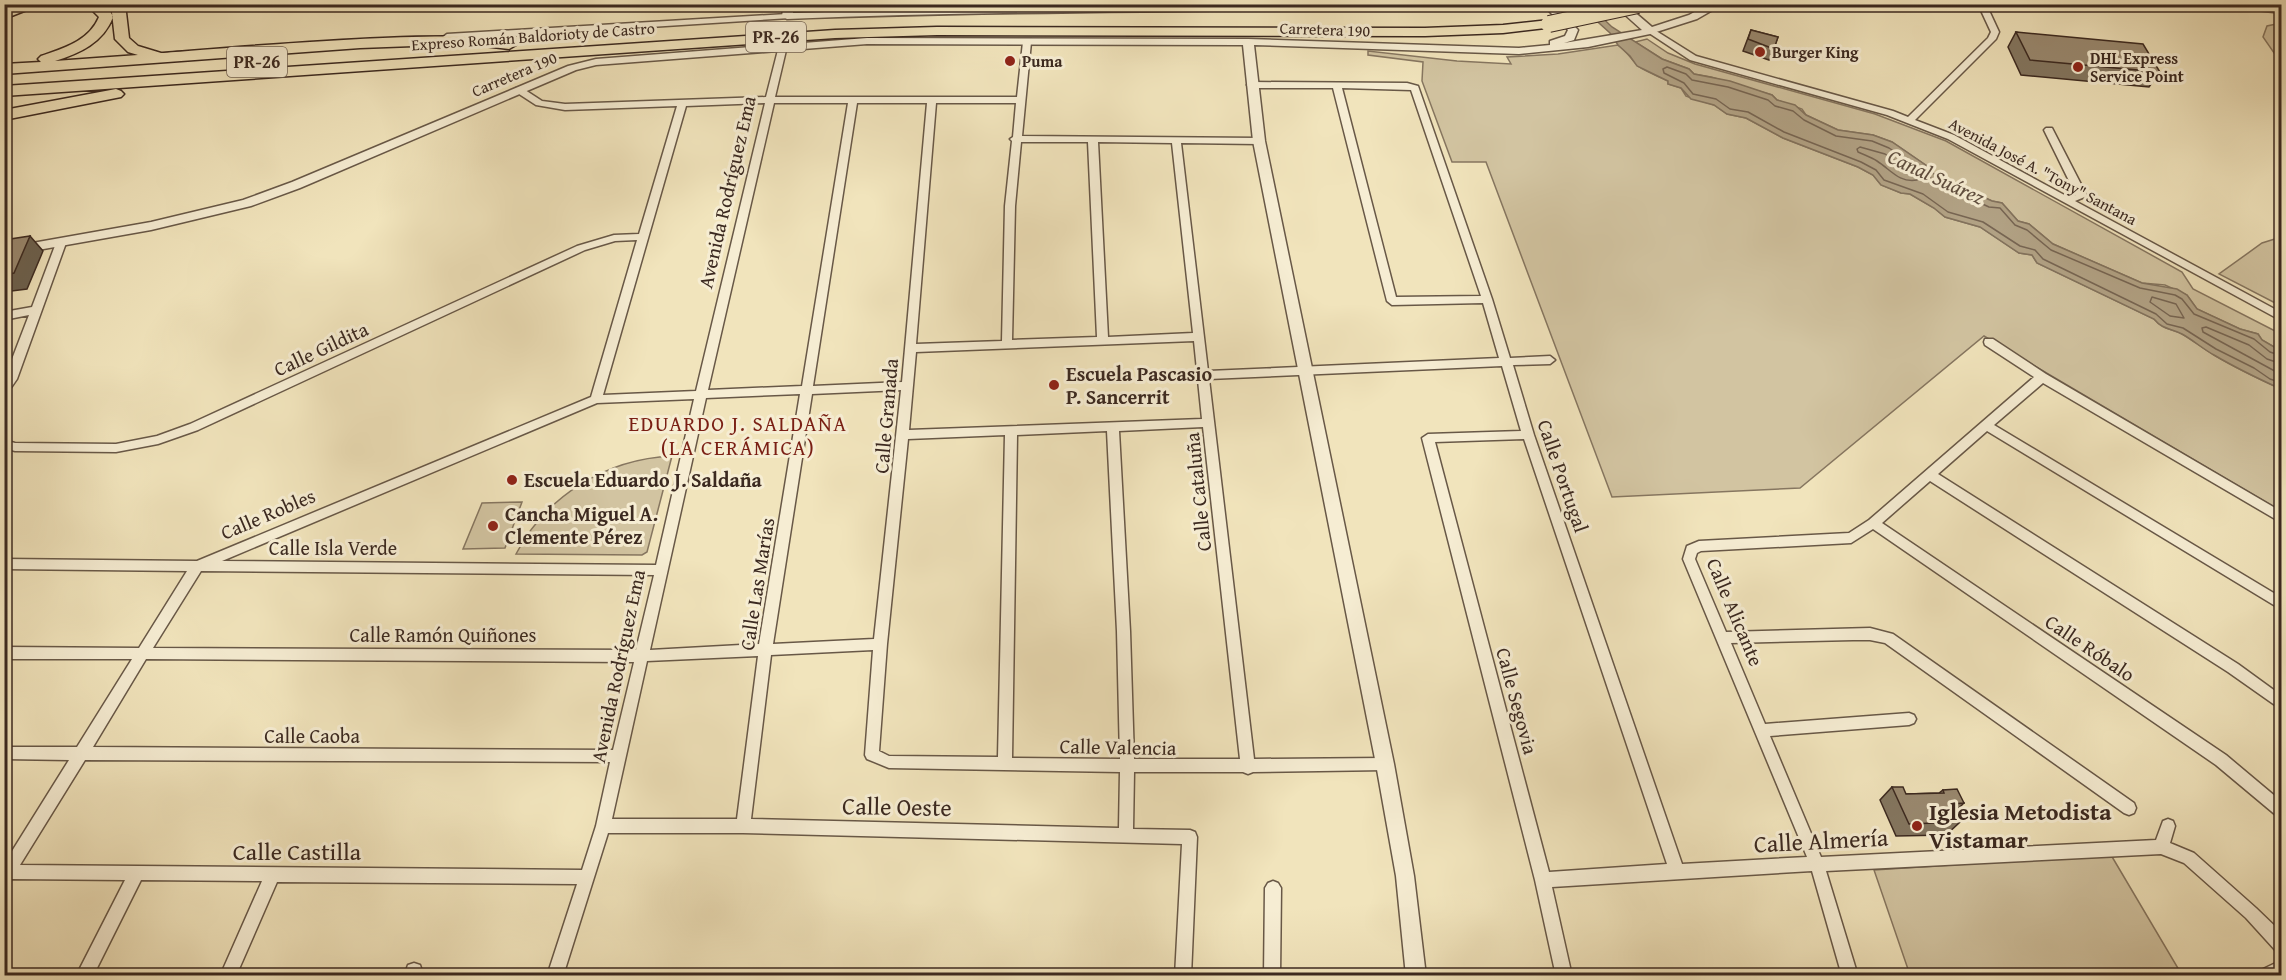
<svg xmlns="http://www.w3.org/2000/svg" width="2286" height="980" font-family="'Gentium Book Plus',serif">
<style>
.green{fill:#d2c4a1;stroke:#867660;stroke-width:1.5}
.water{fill:#b3a487;stroke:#83735e;stroke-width:1.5}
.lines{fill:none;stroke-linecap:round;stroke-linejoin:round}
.shore{stroke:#776654;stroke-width:1.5}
.taxiway{fill:#96866e;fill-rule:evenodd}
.minor-casing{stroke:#685847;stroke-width:3}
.tertiary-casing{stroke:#685847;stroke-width:3}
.motorway-casing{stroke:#3b2920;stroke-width:3}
.minor{fill:#f6edd3;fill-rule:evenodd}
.tertiary{fill:#f6edd3;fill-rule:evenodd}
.motorway{fill:#f1e4bc;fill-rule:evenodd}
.motorway-bridge-casing{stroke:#3b2920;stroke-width:18;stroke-linecap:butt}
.motorway-bridge{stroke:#f1e4bc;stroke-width:16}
.wall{fill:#847761;stroke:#3b2920;stroke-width:1.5}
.shaded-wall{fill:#6c614f;stroke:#3b2920;stroke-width:1.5}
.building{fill:#9a8a71;stroke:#3b2920;stroke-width:1.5}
.poi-dot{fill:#8f2418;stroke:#f6edd3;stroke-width:2}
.labels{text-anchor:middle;stroke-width:6;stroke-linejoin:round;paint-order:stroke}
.far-street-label{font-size:16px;fill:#3b2920;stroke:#f6edd3}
.far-poi-label{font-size:16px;font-weight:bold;fill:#3b2920;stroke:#f6edd3;text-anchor:start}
.shield{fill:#f6edd3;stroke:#736456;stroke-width:1.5}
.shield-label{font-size:18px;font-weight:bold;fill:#3b2920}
.street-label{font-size:20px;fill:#3b2920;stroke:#f6edd3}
.poi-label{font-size:20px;font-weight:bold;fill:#3b2920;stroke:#f6edd3;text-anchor:start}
.water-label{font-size:21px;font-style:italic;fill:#5f4e3f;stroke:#f6edd3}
.neighbourhood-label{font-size:21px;letter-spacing:1.5px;fill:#7a1f14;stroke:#f6edd3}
.near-street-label{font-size:24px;fill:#3b2920;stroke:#f6edd3}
.near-poi-label{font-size:24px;font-weight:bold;fill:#3b2920;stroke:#f6edd3;text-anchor:start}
</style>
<rect width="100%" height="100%" fill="#f1e4bc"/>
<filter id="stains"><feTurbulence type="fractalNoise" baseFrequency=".00333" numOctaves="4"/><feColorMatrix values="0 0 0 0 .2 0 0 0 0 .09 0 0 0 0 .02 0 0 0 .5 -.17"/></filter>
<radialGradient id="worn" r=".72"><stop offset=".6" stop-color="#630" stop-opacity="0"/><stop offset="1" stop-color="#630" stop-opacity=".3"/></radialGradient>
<path class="green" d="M2281 23H2282L2281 63 2263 37 2267 26Z
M1647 39 1668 53 1695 64 1875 114 1946 141 2182 272 2193 289 2281 334V351L2262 340 2258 334 2240 329 2197 309 2187 295 2165 285 2142 283 2053 244 2029 224 2018 221 2002 203 1992 201 1937 176 1930 171 1927 166 1892 142 1873 135 1838 130 1806 115 1802 109 1777 100 1772 95 1711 77 1694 74 1689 69 1662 59 1635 42Z
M1618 45C1626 50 1631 59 1638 66 1643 70 1661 78 1668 81V84L1681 88 1686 96 1714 105 1727 114 1746 118 1783 138 1858 167 1873 175 1881 185 1901 193 1910 194 1934 208 1945 217 1980 227 2019 253 2032 255 2037 263 2154 319C2163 330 2171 328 2182 334 2193 340 2203 349 2214 355 2236 368 2259 379 2281 389V511L1984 336 1800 488 1612 497 1486 162H1452L1422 81 1423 62 1368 55V51L1457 61 1511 64 1507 57 1558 54Z
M2281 237V306L2219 274 2262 243Z
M672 456 647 552 642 555 516 554C546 496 606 459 672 456Z
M522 502 505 548 463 549 482 503Z
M2111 855 2182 975H1910L1874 870Z"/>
<path class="water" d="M1579 5H1589L1612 27 1662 59 1689 69 1694 74 1730 81 1772 95 1777 100 1795 105 1806 115 1838 130 1873 135 1892 142 1927 166 1930 171 1937 176 1992 201 2002 203 2018 221 2029 224 2053 244 2142 283 2177 289 2187 295 2197 309 2240 329 2258 334 2262 340 2281 351V389C2259 379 2236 368 2214 355 2203 349 2193 340 2182 334 2171 328 2163 330 2154 319L2037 263 2032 255 2019 253 1980 227 1945 217 1934 208 1910 194 1901 193 1881 185 1873 175 1858 167 1783 138 1746 118 1727 114 1714 105 1691 99 1681 88 1668 84V81L1637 66 1630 56 1618 45 1610 33Z"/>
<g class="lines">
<path class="shore" d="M1860 147 1885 154 1916 175 1917 180C1899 183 1891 170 1877 161 1871 157 1864 155 1858 152L1857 149Z
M2152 297 2176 304 2184 318 2170 316 2150 302Z
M2282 356 2270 352 2254 339 2194 314 2182 299 2175 295 2140 288 2051 250 2027 230 2015 225 2000 208 1989 207 1935 182 1922 170 1889 148 1872 141 1836 136 1804 120 1793 111 1775 106 1768 100 1728 87 1692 80 1686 74 1667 67 1663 69 1664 73 1684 83 1693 94 1716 99 1730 109 1748 112 1784 132 1861 162 1876 170 1884 180 1923 194 1948 212 1983 222 2020 246 2035 250 2043 259 2156 314 2167 324 2183 328 2216 349 2254 368 2270 379 2282 383
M2282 364 2267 359 2249 345 2206 327 2202 328 2203 332 2282 375"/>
<path class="taxiway" d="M2238 4H2282V15L2241 9Z"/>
<g class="minor-casing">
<path id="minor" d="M1978 4H1986L1999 32 1996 39 1915 120 1954 135 2068 197 2076 195 2044 130 2046 128H2052L2087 196 2075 201 2282 313V321L1948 139 1887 115 1690 60 1646 31 1653 29 1696 56 1893 111 1908 117 1988 38 1991 32Z
M787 14H790V18L447 40 443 37 447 34Z
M1027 39 1031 42 1022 136 1259 138 1264 141 1259 144 1181 143 1208 371 1499 358 1483 303 1392 305 1387 301 1333 88H1251L1247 85 1251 82 1407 83 1418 86 1492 299 1510 358 1550 356 1555 360 1550 364 1513 365 1534 435 1682 864 1807 857 1683 559 1687 546 1699 541 1849 533 1869 520 2034 377 1985 345 1984 342 1985 339H1993L2046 374 2282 512V523L2043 383 1994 425 2282 598V610L1987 431 1938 474 2238 664 2282 696V710L2228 672 1930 481 1882 523 2226 755 2282 802V818L2277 816 2216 765 1873 529 1851 543 1701 551 1697 553 1695 559 1726 632 1870 628 1893 634 2134 803 2136 808 2134 813 2129 815 2124 813 1885 643 1870 640H1853L1731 643 1765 724 1909 713 1914 715 1916 719 1914 723 1909 725 1770 736 1821 857 2156 840 2163 821 2168 819 2173 821 2175 826 2170 843 2194 853 2256 908 2282 933V953L2276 951 2246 918 2184 863 2161 854 1826 871 1858 976H1842L1812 871 1552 887 1572 976H1556L1535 880 1422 438 1428 434 1521 431 1502 366 1209 379 1254 759 1385 758 1390 759 1392 764 1390 769 1385 770 1253 772 1248 774 1243 772H1134L1133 829 1190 830 1195 832 1197 837 1191 976H1175L1182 844 743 833H608L563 976H547L577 884 277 882 236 976H220L262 881 141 880 93 976H76L125 880 12 879 9 883 4 885V864L69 760 4 759V747H77L132 659H4V647L139 648 187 571 4 569V559L197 561 591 397 637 240 615 241 585 250 198 430 158 444 116 452 15 451 4 448V440L15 443 116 444 157 436 190 424 577 246 614 235 639 234 677 106 565 110 536 105 516 92V88H522L542 101 565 104 766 97 779 46 783 43 787 46 775 97H1017L1023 42ZM1342 88 1411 90 1481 296 1396 297ZM765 103 696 391 603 395 686 106ZM774 103H848L802 386 708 390ZM857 103H927L902 382 813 386ZM936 103H1016L1013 137 1010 139 1012 141 1005 206 1002 341 916 344ZM1021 142H1088L1097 337 1012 340 1015 206ZM1098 142 1172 143 1193 333 1108 337ZM1194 341 1202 419 909 430 916 352ZM901 390 874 639 773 644 812 394ZM800 394 759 644 650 650 706 398ZM694 399 656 565 222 561 597 403ZM1203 427 1240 759H1134L1130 631 1119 431ZM1107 431 1117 631 1120 759 1012 758 1017 435ZM1005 435 998 757 889 756 879 751 887 644 908 439ZM1524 439 1667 864 1549 872 1435 442ZM201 571 654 575 636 650 153 648ZM873 650 865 755 867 759 889 768 1120 772 1119 828 751 819 771 655ZM758 656 737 819H612L647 661ZM146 659 634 662 613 750 93 747ZM85 760 610 762 596 826 582 870 20 865Z
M61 240 66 243 17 379 8 392 4 393V380L29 315 4 320V312L32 307 56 243Z
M1273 881 1278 883 1281 888 1280 976H1264L1265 888 1268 883Z
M2282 960V976H2259L2261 970Z
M414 963 420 965 422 971 420 976H404L408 965Z"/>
</g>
<g class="tertiary-casing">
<path id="tertiary" d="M784 4H794L793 13 1020 6 1415 4 1410 7C1202 13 995 10 787 19L782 16Z
M1542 4H1553L1578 30 1574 40 1564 43 1642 30 1613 4H1625L1652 27 1689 15 1709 4H1723L1697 19 1650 34 1588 47 1519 54 1254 45 1265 141 1394 764 1414 876 1426 976H1406L1396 876 1376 764 1253 141 1243 45 867 44 596 65 576 70 300 188 251 206 151 230 4 256V248L151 222 243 200 292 182 568 66 596 59 867 38 1248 39 1519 48 1550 45V41L1565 36 1568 30Z"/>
</g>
<g class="motorway-casing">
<path id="motorway" d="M20 4H42L4 19V10Z
M86 4C99 4 108 4 113 17 103 43 80 53 55 61L138 55 128 52 115 39 111 4H125L129 38 138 46 161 53C207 50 497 23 516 45L509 49 467 44 360 48 4 74V64L41 62 38 59 41 56C64 48 89 41 99 17Z
M1549 20 1554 21 1556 24 1554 27 1503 33 1425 36 937 35 835 38 4 96V86L835 30 937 27 1425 28 1503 25Z
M116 89 121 91 124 94 121 97 4 120V110Z"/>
</g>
<use href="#minor" class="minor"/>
<use href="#tertiary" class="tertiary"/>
<use href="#motorway" class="motorway"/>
<g class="motorway-bridge-casing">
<path id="motorway-bridge" d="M1549 24 1638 5"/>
</g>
<use href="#motorway-bridge" class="motorway-bridge"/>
</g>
<path class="wall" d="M1751 30 1778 37 1769 60 1743 51Z
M2016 32 2160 72 2149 87 2021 75 2008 47Z
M1892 787 1906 794 1939 793 1943 790 1964 803 1955 812 1960 822 1946 835 1896 836 1880 800Z"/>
<path class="shaded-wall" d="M30 236 43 251 27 289 4 292V275Z"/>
<path class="building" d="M1751 30 1778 37 1774 49 1748 39Z
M2016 32 2143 44 2160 72 2030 60Z
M30 236 14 273 4 275V240Z
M1892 787H1903L1906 794 1944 793 1943 790 1957 789 1964 803 1952 804 1960 822 1909 824Z"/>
<g class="poi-dot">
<circle cx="1760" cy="52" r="6"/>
<circle cx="1010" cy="61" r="6"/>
<circle cx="2078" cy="67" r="6"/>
<circle cx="1054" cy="385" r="6"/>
<circle cx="512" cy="480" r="6"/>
<circle cx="493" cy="526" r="6"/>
<circle cx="1917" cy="826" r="6"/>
</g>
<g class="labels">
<g class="far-street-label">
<text transform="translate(1325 29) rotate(2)" y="6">Carretera 190</text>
<text transform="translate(533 36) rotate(-4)" y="6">Expreso Román Baldorioty de Castro</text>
<text transform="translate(514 74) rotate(-23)" y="6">Carretera 190</text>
<text transform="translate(2043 171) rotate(28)" y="6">Avenida José A. "Tony" Santana</text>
</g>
<g class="far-poi-label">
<text x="1772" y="58">Burger King</text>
<text x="2090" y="64">DHL Express<tspan x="2090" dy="18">Service Point</tspan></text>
<text x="1022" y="67">Puma</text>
</g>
<g class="shield">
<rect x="746" y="22" width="60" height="30" rx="4.5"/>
<rect x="227" y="47" width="60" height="30" rx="4.5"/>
</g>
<g class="shield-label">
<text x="776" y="43">PR-26</text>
<text x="257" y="68">PR-26</text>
</g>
<g class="street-label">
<text transform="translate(727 192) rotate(-77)" y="7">Avenida Rodríguez Ema</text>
<text transform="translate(321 349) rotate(-25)" y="7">Calle Gildita</text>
<text transform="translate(886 416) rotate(-85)" y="7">Calle Granada</text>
<text transform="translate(1563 476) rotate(71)" y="7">Calle Portugal</text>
<text transform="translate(1198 492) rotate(-96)" y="7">Calle Cataluña</text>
<text transform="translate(268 514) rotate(-23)" y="7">Calle Robles</text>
<text x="333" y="555">Calle Isla Verde</text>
<text transform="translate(757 584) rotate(-81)" y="7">Calle Las Marías</text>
<text transform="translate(1735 612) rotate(67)" y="7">Calle Alicante</text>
<text x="443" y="642">Calle Ramón Quiñones</text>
<text transform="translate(2090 648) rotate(34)" y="7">Calle Róbalo</text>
<text transform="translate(618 666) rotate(-78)" y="7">Avenida Rodríguez Ema</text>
<text transform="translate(1517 701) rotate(75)" y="7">Calle Segovia</text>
<text x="312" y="743">Calle Caoba</text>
<text transform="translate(1118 747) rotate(1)" y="7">Calle Valencia</text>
</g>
<g class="poi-label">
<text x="1066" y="381">Escuela Pascasio<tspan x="1066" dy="23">P. Sancerrit</tspan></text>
<text x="524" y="487">Escuela Eduardo J. Saldaña</text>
<text x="505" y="521">Cancha Miguel A.<tspan x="505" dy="23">Clemente Pérez</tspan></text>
</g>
<g class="water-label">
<text transform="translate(1936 177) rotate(25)" y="7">Canal Suárez</text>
</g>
<g class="neighbourhood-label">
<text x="738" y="431">EDUARDO J. SALDAÑA<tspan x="738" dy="24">(LA CERÁMICA)</tspan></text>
</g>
<g class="near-street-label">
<text transform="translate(897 807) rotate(1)" y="8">Calle Oeste</text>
<text transform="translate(1821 841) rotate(-3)" y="8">Calle Almería</text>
<text x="297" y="860">Calle Castilla</text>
</g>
<g class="near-poi-label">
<text x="1929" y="820">Iglesia Metodista<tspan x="1929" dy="28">Vistamar</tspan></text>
</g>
</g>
<rect width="2286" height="980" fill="none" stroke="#f1e4bc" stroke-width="24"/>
<rect x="6" y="6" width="2274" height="968" fill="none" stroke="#3b2920" stroke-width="3"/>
<rect x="12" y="12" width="2262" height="956" fill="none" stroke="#3b2920" stroke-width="1.5"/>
<rect width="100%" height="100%" filter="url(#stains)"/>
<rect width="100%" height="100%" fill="url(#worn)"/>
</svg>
